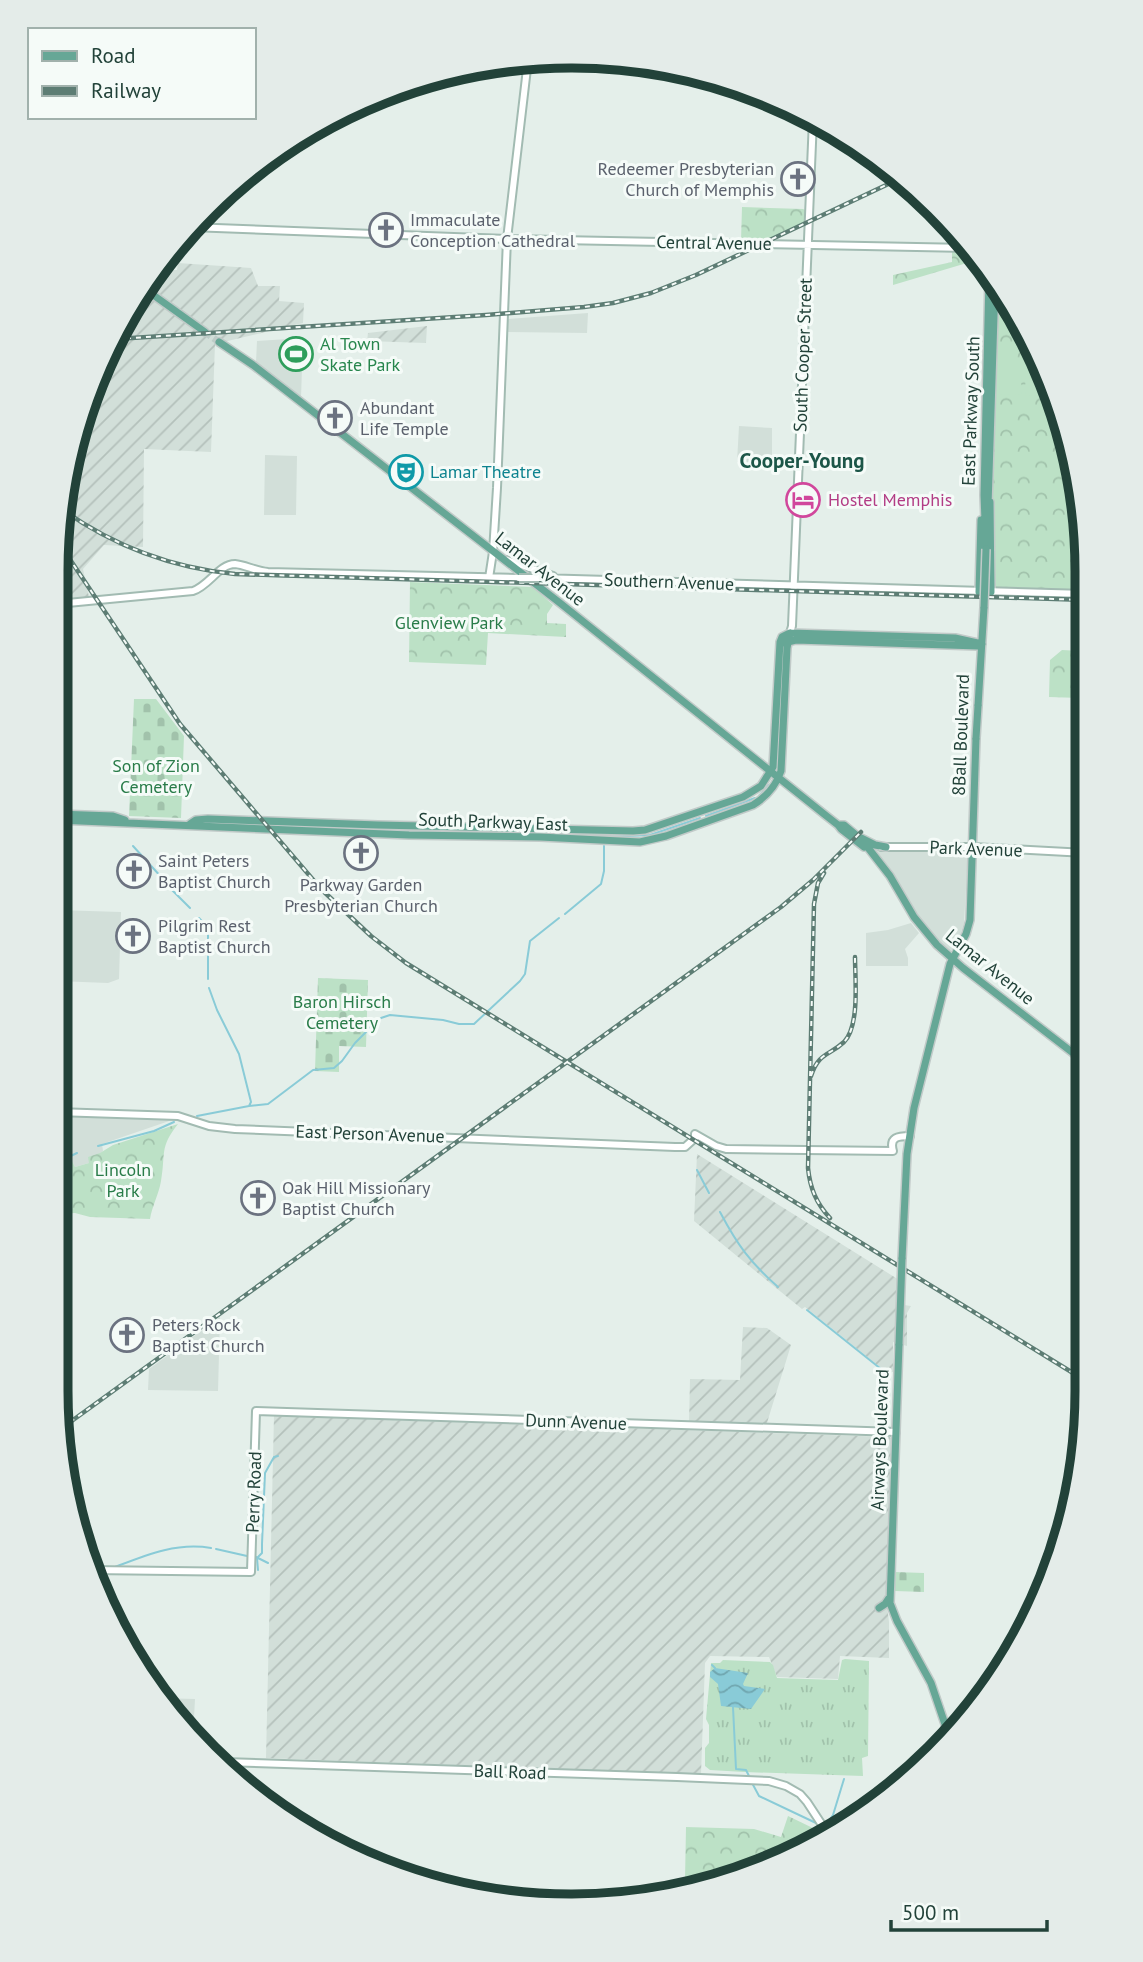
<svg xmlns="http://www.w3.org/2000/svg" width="1143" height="1962" font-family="'PT Sans',sans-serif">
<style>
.built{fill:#d2dfd9}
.industrial{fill:url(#industrial-furrows)}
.grass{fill:url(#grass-tufts)}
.forest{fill:url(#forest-crowns)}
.cemetery{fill:url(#cemetery-stones)}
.garden{fill:#bce1c6}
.water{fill:url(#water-waves)}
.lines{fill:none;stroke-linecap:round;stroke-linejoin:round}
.stream{stroke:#89cbd7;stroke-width:2}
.primary-tunnel{stroke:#bdccc7;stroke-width:7;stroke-dasharray:7 3.5;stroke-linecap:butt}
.secondary-casing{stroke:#a2bbb2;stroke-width:10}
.primary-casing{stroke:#c1cac8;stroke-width:10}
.secondary{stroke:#fff;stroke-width:6}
.primary{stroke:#66a796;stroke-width:7}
.rail-casing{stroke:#5d7d74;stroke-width:4.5}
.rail{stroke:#f5fbf8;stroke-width:2;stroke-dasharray:5;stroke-linecap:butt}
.secondary-bridge-casing{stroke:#a2bbb2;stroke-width:10;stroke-linecap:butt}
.primary-bridge-casing{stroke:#c1cac8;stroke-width:10;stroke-linecap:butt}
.secondary-bridge{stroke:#fff;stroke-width:6}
.primary-bridge{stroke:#66a796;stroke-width:7}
.labels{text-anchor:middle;stroke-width:6;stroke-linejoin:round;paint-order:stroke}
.worship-label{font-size:18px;fill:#5b616d;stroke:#f5fbf8;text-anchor:start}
.street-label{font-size:18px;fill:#224239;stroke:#f5fbf8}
.leisure-label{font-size:18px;fill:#27864d;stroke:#f5fbf8;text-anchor:start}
.culture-label{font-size:18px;fill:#0d838f;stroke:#f5fbf8;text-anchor:start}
.hotel-label{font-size:18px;fill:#b23c85;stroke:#f5fbf8;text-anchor:start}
.park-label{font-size:18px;fill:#297c49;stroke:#f5fbf8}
.quarter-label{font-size:21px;font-weight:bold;fill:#1c5648;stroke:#f5fbf8}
.rim{fill:none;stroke:#224239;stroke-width:9}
</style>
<defs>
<pattern id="industrial-furrows" width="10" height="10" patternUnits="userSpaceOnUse" patternTransform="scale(1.75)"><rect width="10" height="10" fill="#d2dfd9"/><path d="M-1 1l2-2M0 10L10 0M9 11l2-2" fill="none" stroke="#b4c1bb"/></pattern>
<pattern id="grass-tufts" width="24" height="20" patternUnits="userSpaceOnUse" patternTransform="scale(1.75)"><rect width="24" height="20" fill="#bce1c6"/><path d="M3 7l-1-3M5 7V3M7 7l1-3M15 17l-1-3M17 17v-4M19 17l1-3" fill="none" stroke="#a1c2ab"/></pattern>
<pattern id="forest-crowns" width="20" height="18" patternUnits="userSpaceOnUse" patternTransform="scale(1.75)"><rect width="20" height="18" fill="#bce1c6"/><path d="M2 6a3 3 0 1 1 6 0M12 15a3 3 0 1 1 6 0" fill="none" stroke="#a1c2ab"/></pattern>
<pattern id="cemetery-stones" width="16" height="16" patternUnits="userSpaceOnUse" patternTransform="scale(1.75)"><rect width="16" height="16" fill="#bce1c6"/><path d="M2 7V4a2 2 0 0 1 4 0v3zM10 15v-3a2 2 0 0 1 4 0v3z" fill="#a1c2ab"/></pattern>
<pattern id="water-waves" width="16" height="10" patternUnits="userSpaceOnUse" patternTransform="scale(1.75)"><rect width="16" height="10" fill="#89cbd7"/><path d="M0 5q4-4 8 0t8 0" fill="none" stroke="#70a6af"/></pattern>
</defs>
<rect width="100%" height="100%" fill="#e4efea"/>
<path class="built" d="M588 313 587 333 508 332V319Z
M303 338 301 398 256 362 257 341Z
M739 426 772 428V464L737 462Z
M265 455 297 456 296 515H264Z
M880 849 964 850 968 853 964 923 959 939 952 950H948L925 926 890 870 876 854 877 850Z
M57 910 121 912 119 979 108 983 57 981Z
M911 923 919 933 905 949 908 958V966H866V933L888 930Z
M56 1115 175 1119 102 1144 103 1151 89 1163 75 1167 69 1156 56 1165Z
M220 1317 218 1391 148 1390 149 1369Z
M159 1698 195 1699 194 1718 176 1717 162 1704Z"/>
<path class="industrial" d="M178 263 251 268 258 286H280L279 301 304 303 303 323 215 344 211 452 144 449 143 547 104 545 83 569 89 597 57 600V537L83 405 124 323H139L140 292 162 270H177Z
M427 326 426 343 367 341 368 333Z
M697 1154 904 1283V1305L911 1306 907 1313V1346L893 1342V1372H886L805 1307 802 1309 694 1221Z
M743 1327 767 1328 791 1345 766 1426 689 1423 690 1379 740 1380Z
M274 1416 890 1437 892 1441 886 1597 889 1622V1658L840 1656 838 1679 777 1677 769 1657 710 1656 705 1663 701 1774 266 1758Z"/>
<path class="grass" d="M845 1659 869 1661 868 1756 862 1758 863 1776 744 1772 710 1770 705 1766V1748L709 1743V1725L706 1719 711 1663H720L723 1660 770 1662 773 1665 777 1678 838 1680 842 1660Z"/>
<path class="forest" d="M742 207 803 209 805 210V222L761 243 741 241Z
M952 252H971L977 260 893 285V275L952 262Z
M997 286 1018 313 1060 406 1086 537V592L994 590 995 583 992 581V467Z
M410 582 533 587 553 605 547 614V623L566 624V637L488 633 486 665 409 662Z
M1062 650 1081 651 1080 698 1049 697 1050 660Z
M178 1124C159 1148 166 1153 161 1181 159 1194 152 1206 150 1219L90 1217 75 1213 56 1214V1173L72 1161 75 1167 89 1163 88 1157 100 1153 113 1145Z
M788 1816 817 1830 818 1835 738 1879 720 1882 685 1880 686 1827 754 1829 781 1837Z"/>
<path class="cemetery" d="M134 699H156L184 736 181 818 129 816Z
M318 978 368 980 366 1047 339 1046V1072L315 1071Z
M895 1572 924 1573V1592L895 1591Z"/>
<path class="garden" d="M1000 360H1022L1021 395 999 394Z
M1026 360 1039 361 1047 379V396L1025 395Z"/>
<path class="water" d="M715 1668 748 1673 743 1684 744 1686 765 1689 751 1709 721 1706 718 1684 710 1677V1672Z"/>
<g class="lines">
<path class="stream" d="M759 796 769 785
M706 816 755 798
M606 837 650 835 700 818
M133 846 163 879
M167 885 190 908
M565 914 601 884 604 871V846
M199 918 208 928V979
M370 1027 381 1018 390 1015 443 1020 459 1024H474L520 981 525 974 530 941 559 918
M249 1106 268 1104 313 1070 334 1068 342 1061 355 1043 366 1032
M197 1116 249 1106 251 1102 239 1054 217 1010 209 988
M98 1146 154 1131 174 1122
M56 1163 77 1153
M697 1170 709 1193
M720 1212C738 1246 750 1262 778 1287
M807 1310 886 1373
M216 1549 247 1556
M256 1557 268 1563
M115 1567C146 1555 177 1542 211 1548
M258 1570 257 1558 262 1553V1544L265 1473 274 1457 278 1456
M95 1578 106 1574
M712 1665 715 1668
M733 1707 736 1769 746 1770 749 1776
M751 1781 759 1796 816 1823 820 1827
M830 1819 833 1815 844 1779"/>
<path class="primary-tunnel" d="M205 332 219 342"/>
<g class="secondary-casing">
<path id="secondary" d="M190 227 507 239 968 248
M507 560 553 576
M489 578 493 552 497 488 507 239 528 60
M539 578 1086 594
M57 604 193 591C209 586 219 564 235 564 245 565 256 571 268 572L519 578
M790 633 792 626 813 119
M881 847H973L1086 853
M56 1112 178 1116 209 1126 235 1129 675 1147H685L695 1138V1134L716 1146 726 1149 893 1151C889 1137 898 1136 910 1136
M91 1570 251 1572 256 1411 896 1432
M224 1762 677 1777 769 1781 786 1786 800 1794 807 1802 826 1831"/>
</g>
<g class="primary-casing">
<path id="primary" d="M142 287 205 332
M219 342 253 365 560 603 824 814 838 825H844L862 840 890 876 914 917 937 945 963 968 1086 1063
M990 502 991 592
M988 506 995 284
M986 547 984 495 989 277
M979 592 981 520
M790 633 955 638 982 644
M784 643 796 640 978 646 982 644
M978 706 984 607
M57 814 113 816 125 820
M57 820 409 835 540 837 640 842 666 836 753 805C766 797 776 786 781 771L787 648 790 633
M190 824 196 820 208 819 378 825 633 831 645 830 743 797 761 786 773 767 780 642 782 637 790 633
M838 825 841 829 864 847
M861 838 875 845 886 847
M902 1259 907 1154 914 1108 950 964 966 934 970 920 976 738
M899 1344 890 1603 897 1621 931 1683 948 1733
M879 1608 885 1604 889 1598"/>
</g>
<use href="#secondary" class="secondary"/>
<use href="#primary" class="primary"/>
<g class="rail-casing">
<path id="rail" d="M116 339 486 315 584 307 613 303 651 293 696 275 901 178
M63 510C114 546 173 568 235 574L1086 600
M57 540 180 724 321 889 371 936 406 963 1086 1381
M824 873 818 883 814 904 808 1168C810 1188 816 1203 830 1218
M811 1076C819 1052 829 1056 844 1042 860 1026 855 978 855 957
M62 1428 781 907 813 880 861 832"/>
</g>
<use href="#rail" class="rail"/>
<g class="secondary-bridge-casing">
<path id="secondary-bridge" d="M519 578H539"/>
</g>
<g class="primary-bridge-casing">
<path id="primary-bridge" d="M984 607 986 549
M976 738 978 706
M899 1344 902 1259"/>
</g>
<use href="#secondary-bridge" class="secondary-bridge"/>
<use href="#primary-bridge" class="primary-bridge"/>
</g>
<defs>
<g id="church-ring" transform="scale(1.75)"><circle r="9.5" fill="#f5fbf8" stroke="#6b7280" stroke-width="1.5"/><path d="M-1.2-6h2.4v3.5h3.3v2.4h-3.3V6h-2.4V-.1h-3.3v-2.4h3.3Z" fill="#6b7280"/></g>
<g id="stadium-ring" transform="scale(1.75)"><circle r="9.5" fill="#f5fbf8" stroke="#2e9e5b" stroke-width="1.5"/><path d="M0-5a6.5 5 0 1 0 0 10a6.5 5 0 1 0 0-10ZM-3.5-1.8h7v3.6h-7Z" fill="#2e9e5b"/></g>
<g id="theatre-ring" transform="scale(1.75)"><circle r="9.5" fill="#f5fbf8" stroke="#0f9aa8" stroke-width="1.5"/><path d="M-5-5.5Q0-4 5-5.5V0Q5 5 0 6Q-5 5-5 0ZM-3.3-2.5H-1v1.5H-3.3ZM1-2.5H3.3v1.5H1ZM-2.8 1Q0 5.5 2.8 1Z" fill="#0f9aa8"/></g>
<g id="hotel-ring" transform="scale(1.75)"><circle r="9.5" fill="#f5fbf8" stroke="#d1479c" stroke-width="1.5"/><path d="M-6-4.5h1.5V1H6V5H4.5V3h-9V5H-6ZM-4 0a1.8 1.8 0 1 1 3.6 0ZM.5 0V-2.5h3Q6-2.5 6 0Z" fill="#d1479c"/></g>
</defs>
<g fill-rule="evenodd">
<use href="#church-ring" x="798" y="179"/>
<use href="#church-ring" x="386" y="230"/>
<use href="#stadium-ring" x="296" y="354"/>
<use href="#church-ring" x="335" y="418"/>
<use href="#theatre-ring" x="406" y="472"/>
<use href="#hotel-ring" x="803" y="500"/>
<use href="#church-ring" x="361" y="853"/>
<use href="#church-ring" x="134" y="871"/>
<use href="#church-ring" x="133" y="936"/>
<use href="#church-ring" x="258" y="1198"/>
<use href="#church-ring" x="127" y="1335"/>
</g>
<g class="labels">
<g class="worship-label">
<text x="774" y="175" text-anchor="end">Redeemer Presbyterian<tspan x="774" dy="21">Church of Memphis</tspan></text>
<text x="410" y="226">Immaculate<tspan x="410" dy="21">Conception Cathedral</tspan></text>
<text x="360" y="414">Abundant<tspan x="360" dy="21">Life Temple</tspan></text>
<text x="158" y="867">Saint Peters<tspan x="158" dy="21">Baptist Church</tspan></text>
<text x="361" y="891" text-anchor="middle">Parkway Garden<tspan x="361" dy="21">Presbyterian Church</tspan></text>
<text x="158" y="932">Pilgrim Rest<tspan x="158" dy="21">Baptist Church</tspan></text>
<text x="282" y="1194">Oak Hill Missionary<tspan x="282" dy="21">Baptist Church</tspan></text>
<text x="152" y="1331">Peters Rock<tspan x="152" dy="21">Baptist Church</tspan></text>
</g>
<g class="street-label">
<text transform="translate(714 243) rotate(1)" y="6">Central Avenue</text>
<text transform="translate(803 355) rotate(-88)" y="6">South Cooper Street</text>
<text transform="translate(971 411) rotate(-88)" y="6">East Parkway South</text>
<text transform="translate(540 569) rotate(38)" y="6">Lamar Avenue</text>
<text transform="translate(669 582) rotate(2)" y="6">Southern Avenue</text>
<text transform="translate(961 735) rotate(-88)" y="6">8Ball Boulevard</text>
<text transform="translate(493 822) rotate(2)" y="6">South Parkway East</text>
<text transform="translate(976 849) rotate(2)" y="6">Park Avenue</text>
<text transform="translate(990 967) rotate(39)" y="6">Lamar Avenue</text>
<text transform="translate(370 1134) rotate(2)" y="6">East Person Avenue</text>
<text transform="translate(576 1422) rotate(2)" y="6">Dunn Avenue</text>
<text transform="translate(880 1440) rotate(-88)" y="6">Airways Boulevard</text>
<text transform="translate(254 1492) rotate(-88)" y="6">Perry Road</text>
<text transform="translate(510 1772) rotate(2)" y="6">Ball Road</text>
</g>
<g class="leisure-label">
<text x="320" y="350">Al Town<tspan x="320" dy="21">Skate Park</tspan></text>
</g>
<g class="culture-label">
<text x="430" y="478">Lamar Theatre</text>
</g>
<g class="hotel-label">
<text x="828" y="506">Hostel Memphis</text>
</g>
<g class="park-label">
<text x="449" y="629">Glenview Park</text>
<text x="156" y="772">Son of Zion<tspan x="156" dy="21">Cemetery</tspan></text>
<text x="342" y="1008">Baron Hirsch<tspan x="342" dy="21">Cemetery</tspan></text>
<text x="123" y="1176">Lincoln<tspan x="123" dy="21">Park</tspan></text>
</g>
<g class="quarter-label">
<text x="802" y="468">Cooper-Young</text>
</g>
</g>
<path d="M0 0H1143V1962H0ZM571 68H572A503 503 0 0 1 1075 571V1391A503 503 0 0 1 572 1894H571A503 503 0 0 1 68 1391V571A503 503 0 0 1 571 68Z" fill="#e4ece9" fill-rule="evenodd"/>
<path class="rim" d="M571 68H572A503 503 0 0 1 1075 571V1391A503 503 0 0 1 572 1894H571A503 503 0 0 1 68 1391V571A503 503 0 0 1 571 68Z"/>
<rect x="28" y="28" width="228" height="91" fill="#f5fbf8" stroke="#a1b1ac" stroke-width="2"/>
<rect x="42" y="51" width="35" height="10" fill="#66a796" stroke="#a1b1ac" stroke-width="2"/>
<text x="91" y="63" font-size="21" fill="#224239">Road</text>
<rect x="42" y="86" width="35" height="10" fill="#5d7d74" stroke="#a1b1ac" stroke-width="2"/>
<text x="91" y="98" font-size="21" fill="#224239">Railway</text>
<path d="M891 1920v10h156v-10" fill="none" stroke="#224239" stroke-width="3.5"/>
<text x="902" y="1920" font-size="21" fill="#224239" stroke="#f5fbf8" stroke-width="5" paint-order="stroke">500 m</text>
</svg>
